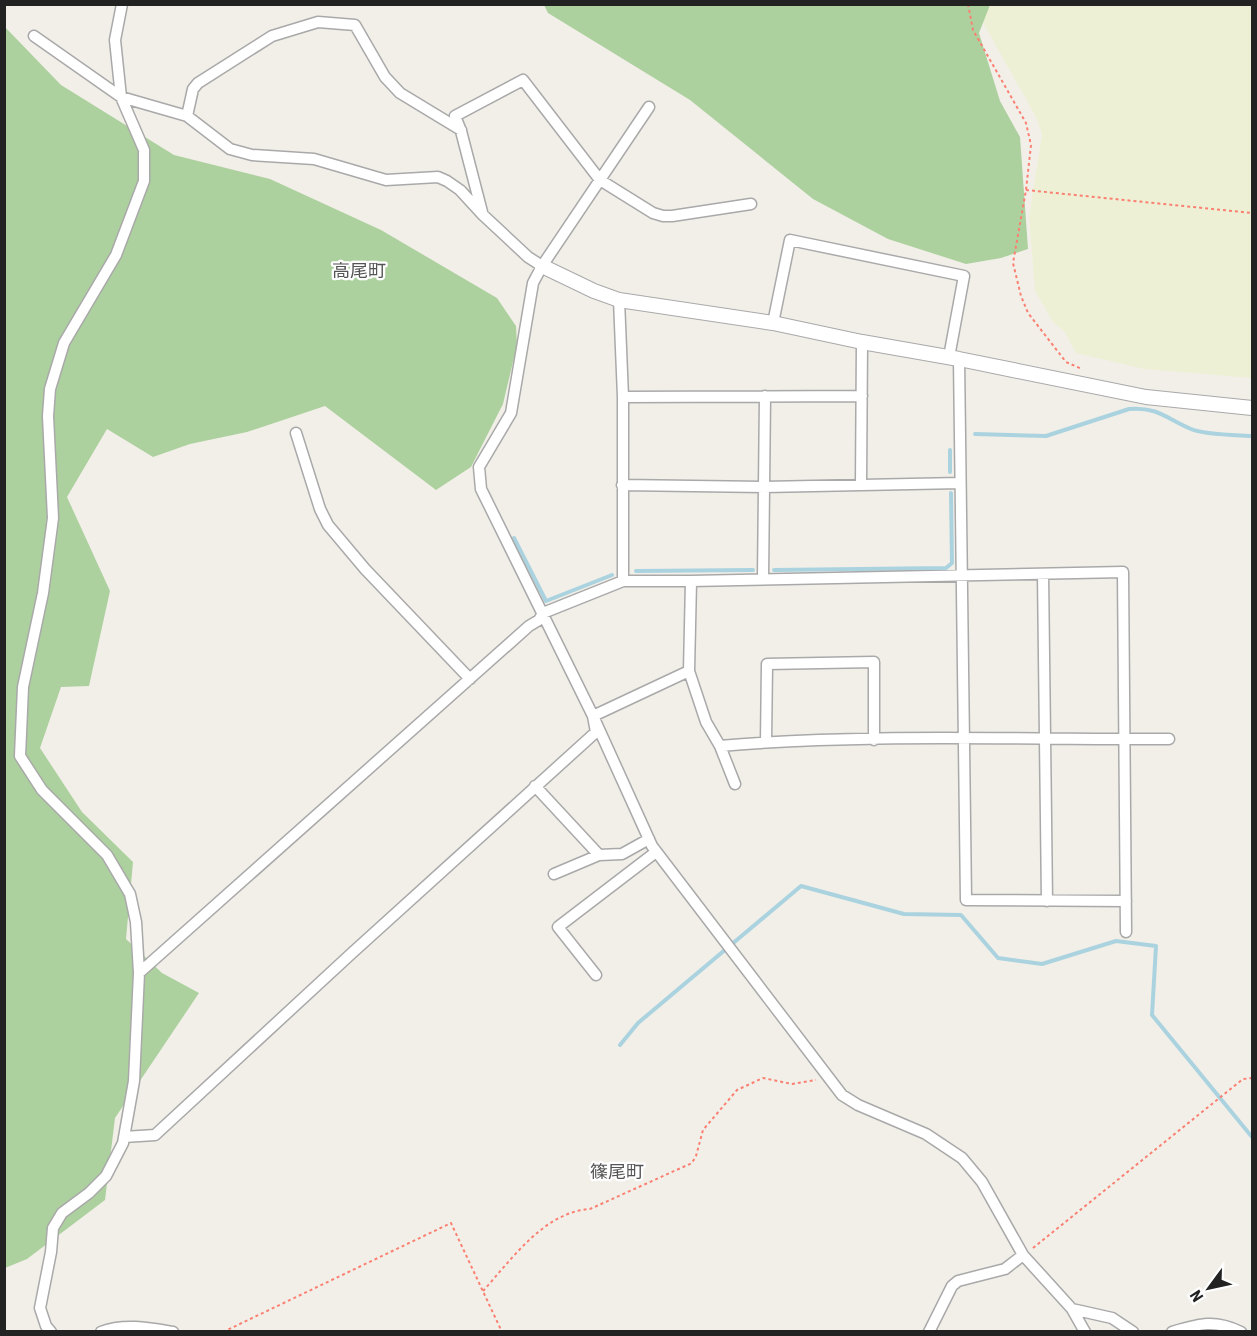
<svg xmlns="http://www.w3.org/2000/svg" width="1257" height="1336" font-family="'Roboto Condensed','Noto Sans JP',sans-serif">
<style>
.farmland{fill:#eef0d5}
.forest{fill:#add19e}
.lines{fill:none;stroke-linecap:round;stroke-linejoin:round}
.stream{stroke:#aad3df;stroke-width:4}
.minor-casing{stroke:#a9a9a9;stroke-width:13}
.tertiary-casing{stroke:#a9a9a9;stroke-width:16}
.path{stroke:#fa8072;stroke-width:2;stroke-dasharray:3 3;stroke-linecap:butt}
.minor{stroke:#fff;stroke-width:10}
.tertiary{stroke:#fff;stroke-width:14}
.labels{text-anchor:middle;stroke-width:4.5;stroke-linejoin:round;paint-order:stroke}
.quarter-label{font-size:18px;fill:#555;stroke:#fff}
</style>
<rect width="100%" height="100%" fill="#f2efe9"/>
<path class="farmland" d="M979 4 1252 5V378L1144 369 1076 353 1064 331 1053 322 1035 291 1029 217 1042 134 1036 117 977 12Z"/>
<path class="forest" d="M544 5H990L979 33 1000 101 1020 137 1028 249 1001 258 966 264 888 239 813 199 690 100 548 13Z
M4 26 61 85 174 155 270 179 381 230 497 298 516 326 517 345 503 404 471 467 436 490 325 406 247 432 190 444 153 457 107 429 67 497 110 591 89 686 61 687 40 748 82 812 133 862 126 939 162 973 199 993 115 1118 105 1200 27 1259 5 1268Z"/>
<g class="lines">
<path class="stream" d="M975 434 1046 436 1129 409C1160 407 1166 419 1191 429 1204 435 1237 435 1252 436
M950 450V472
M514 538 546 601 612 575
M774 570 946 568 952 563 951 493
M636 571 753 570
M620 1045 638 1023 801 886 904 914 961 915 998 958 1042 964 1116 941 1156 946 1152 1015 1252 1137"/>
<g class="minor-casing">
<path id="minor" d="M34 36 121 97 187 116 230 149 252 155 314 159 386 180 438 177 447 181 460 190 483 215 528 257 542 266
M649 107 542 266 533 283 511 413 479 467 481 489 593 716 652 846 842 1095 858 1105 926 1134 962 1158 982 1182 1023 1255 1072 1309 1085 1332
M187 116 193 89 198 83 272 36 318 22 355 25 385 77 400 93 461 130
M482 212 461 131 455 116 523 80 600 180 653 213 663 216H672L751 204
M619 300 623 397V581
M773 323 790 240 964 276 949 357
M959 359 966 900 1126 901
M623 397 862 396
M296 433 320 509 328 525 365 569 470 679
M861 483 862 342
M622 485 764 487 960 483
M1043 574 1047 901
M763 579 765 396
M689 671 706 722 720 746 735 784
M766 742 767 664 874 662V740
M720 746C869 733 1019 740 1169 739
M535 786 599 855 622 854 649 839
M554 874 599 855
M139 973 529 626 539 620 543 613 623 581H691L1123 572 1126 932
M596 975 558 927 656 852
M124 1137 155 1135 352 953 596 732 593 716 689 671 691 581
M1072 1309 1112 1318 1133 1332
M51 1332 46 1326 40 1308 51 1252 53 1228 62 1213 89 1193 106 1176 123 1143 134 1081 139 973 136 922 130 894 107 855 42 790 20 756 23 687 43 593 53 518 48 416 50 389 64 343 116 255 144 181V150L121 97 115 40 122 4
M101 1332C124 1323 150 1328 173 1332
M929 1332 952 1286 958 1281 1005 1269 1023 1255
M1172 1332C1199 1324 1214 1319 1241 1332"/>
</g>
<g class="tertiary-casing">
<path id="tertiary" d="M542 266 594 291 619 300 773 323 862 342 959 359 1146 397 1252 408"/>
</g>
<path class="path" d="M968 4 973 30 1026 123 1031 145 1026 190 1013 263 1021 296 1028 313 1066 362 1082 369
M1026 190 1252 213
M1033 1248 1243 1079 1252 1078
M483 1291C512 1259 544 1212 590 1209L692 1163 696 1156 703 1130 737 1090 763 1078 792 1084 816 1080
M223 1332 451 1223 502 1332"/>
<use href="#minor" class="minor"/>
<use href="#tertiary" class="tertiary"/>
</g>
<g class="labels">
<g class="quarter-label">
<text x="359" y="277">高尾町</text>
<text x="617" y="1178">篠尾町</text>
</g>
</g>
<rect width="1257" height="1336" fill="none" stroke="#222222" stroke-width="12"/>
<g transform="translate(1209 1288) rotate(237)" stroke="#ffffff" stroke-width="4.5" paint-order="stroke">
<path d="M0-4.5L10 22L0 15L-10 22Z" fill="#222222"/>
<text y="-9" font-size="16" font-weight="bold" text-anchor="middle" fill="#222222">N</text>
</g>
</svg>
